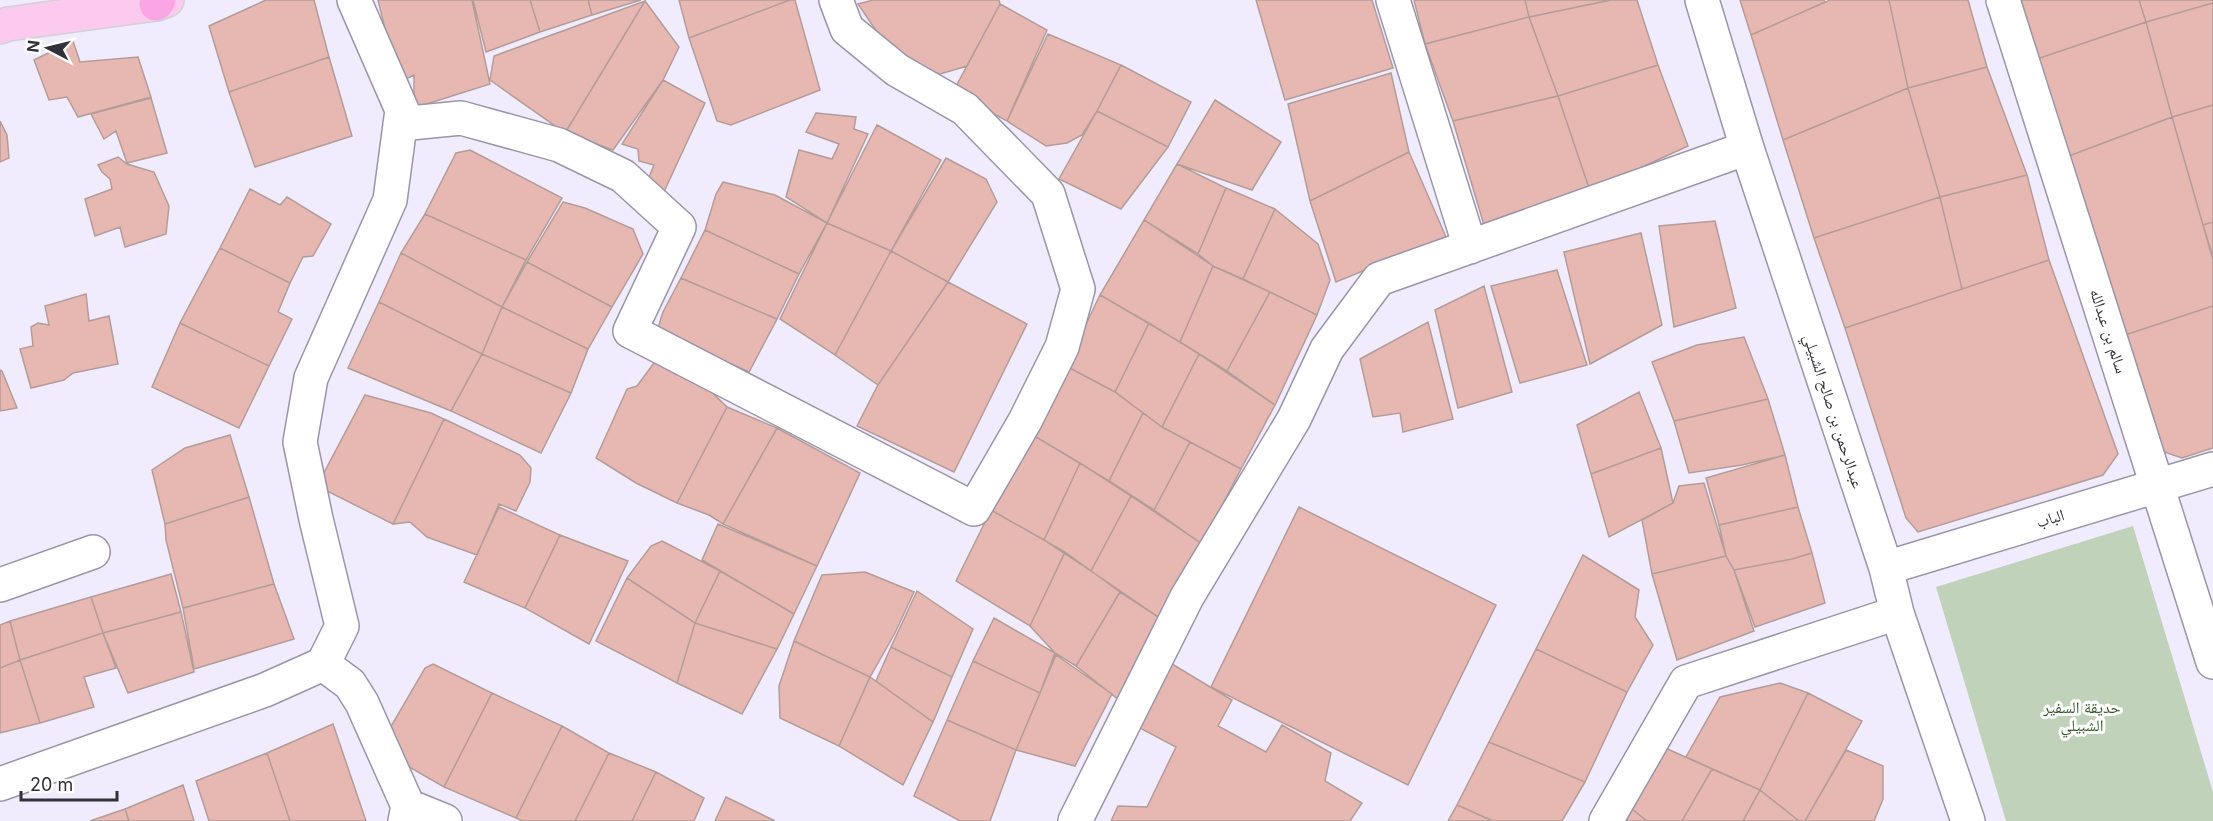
<svg xmlns="http://www.w3.org/2000/svg" width="2213" height="821" font-family="Inter,'Noto Naskh Arabic',sans-serif">
<style>
.green{fill:#c0d2ba}
.building{fill:#e6b8b1;stroke:#b49c99;stroke-width:1.5}
.lines{fill:none;stroke-linecap:round;stroke-linejoin:round}
.minor-casing{stroke:#9a95a8;stroke-width:36}
.major-casing{stroke:#d2d1d3;stroke-width:36}
.highway-casing{stroke:#d2d1d3;stroke-width:36}
.minor{stroke:#fff;stroke-width:33}
.major{stroke:#fdcaef;stroke-width:33}
.highway{stroke:#fba6e4;stroke-width:33}
.labels{text-anchor:middle;stroke-width:6;stroke-linejoin:round;paint-order:stroke}
.street-label{font-size:16px;fill:#323038;stroke:#fff}
.park-label{font-size:16px;fill:#335727;stroke:#fff}
</style>
<rect width="100%" height="100%" fill="#f0ecfd"/>
<path class="green" d="M2133 526 2213 792V821H2006L1936 587Z"/>
<path class="building" d="M266 0H314L329 57 229 92 209 26Z
M378 0H472L490 84 414 108V75L398 83Z
M473 0H530L540 32 486 52Z
M530 0H588L592 15 540 32Z
M588 0H641L592 15Z
M679 0H790L689 38Z
M790 0H795L820 90 731 125 717 121 689 38Z
M873 0H999L1000 4 967 66 940 74 900 66 858 4Z
M1256 0H1372L1393 68 1285 100Z
M1414 0H1525L1529 17 1425 44Z
M1525 0H1611L1529 17Z
M1611 0H1637L1658 65 1558 96 1529 17Z
M1740 0H1824L1825 2 1751 35Z
M1830 0H1889L1908 88 1783 140 1751 35Z
M1889 0H1968L1987 67 1908 88Z
M2017 0H2139L2146 22 2037 59Z
M2139 0H2213V3L2146 22Z
M645 1 565 133 490 80 494 56Z
M645 1 679 47 663 80 613 150 565 133Z
M2213 3V105L2172 117 2146 22Z
M1000 4 1047 30 1007 121 953 92Z
M1529 17 1558 96 1453 121 1425 44Z
M2146 22 2172 117 2069 156 2037 59Z
M1048 34 1121 65 1097 111 1082 135 1067 143 1046 146 1007 121Z
M73 41 80 62 138 57 151 97 78 117 67 97 49 100 34 60Z
M329 57 352 136 255 167 229 92Z
M1121 65 1191 102 1168 147 1097 111Z
M1658 65 1688 146 1590 191 1558 96Z
M1987 67 2027 175 1940 197 1908 88Z
M1391 73 1409 152 1310 201 1288 104Z
M663 80 705 103 662 196 644 189 654 165 639 161 638 149 622 144Z
M1908 88 1940 197 1814 238 1783 140Z
M1558 96 1590 191 1484 225 1453 121Z
M151 98 167 153 127 163 116 131 104 139 91 114Z
M1215 100 1281 142 1252 190 1177 164Z
M2213 105V222L2203 225 2172 117Z
M1097 111 1168 147 1121 209 1059 179Z
M816 113 856 117 854 129 868 134 827 223 786 197 799 150 832 159 839 144 806 132Z
M2172 117 2213 260V306L2125 335 2069 156Z
M0 121 7 135 9 158 0 162Z
M877 125 941 160 891 251 827 223Z
M470 150 562 198 526 260 425 214 456 153Z
M1409 152 1446 237 1336 282 1310 201Z
M118 157 127 164 154 172 169 206 166 234 125 247 120 227 95 236 85 199 112 189 110 179 102 172 98 165Z
M946 158 986 179 997 202 948 282 891 251Z
M1177 164 1226 188 1198 254 1144 220Z
M2027 175 2049 260 1962 289 1940 197Z
M723 182 775 195 827 223 799 274 705 230 716 194Z
M1226 188 1275 209 1243 279 1213 266 1198 254Z
M250 189 280 205 287 197 331 224 313 256 303 257 290 283 220 248Z
M1940 197 1962 289 1845 328 1814 238Z
M563 202 585 208 633 229 643 254 612 307 527 262Z
M1275 209 1318 244 1330 280 1317 315 1243 279Z
M425 214 526 260 502 307 401 253Z
M1144 220 1213 266 1180 342 1100 295Z
M1715 221 1736 308 1674 327 1659 226Z
M2213 222V257L2203 225Z
M827 223 891 251 835 355 780 319Z
M705 230 799 274 777 319 681 278Z
M1641 233 1662 325 1590 364 1564 252Z
M220 248 290 283 278 312 292 319 269 366 180 323Z
M891 251 948 282 878 385 835 355Z
M401 253 502 307 482 354 379 302Z
M2049 260 2118 454 2103 475 1918 532 1906 518 1845 328Z
M527 262 612 307 588 349 502 307Z
M1213 266 1270 292 1227 371 1180 342Z
M1557 270 1587 365 1520 383 1491 286Z
M681 278 777 319 749 372 657 331 663 312Z
M948 282 1027 324 954 472 857 426 878 385Z
M1484 286 1512 392 1458 408 1435 310Z
M1270 292 1317 315 1275 405 1227 371Z
M86 294 89 321 109 316 118 364 73 373 64 380 31 388 20 349 33 346 31 327 38 323 49 325 45 306Z
M1100 295 1149 323 1115 392 1066 366Z
M379 302 482 354 451 411 348 368Z
M2213 306V448L2182 458 2164 452 2125 335Z
M502 307 588 349 571 393 482 354Z
M1428 322 1453 419 1403 432 1400 413 1373 417 1360 359Z
M180 323 269 366 239 428 152 387Z
M1149 323 1199 354 1162 427 1115 392Z
M1744 337 1768 399 1674 421 1652 362 1697 345Z
M482 354 571 393 541 453 451 411Z
M1199 354 1275 405 1241 469 1162 427Z
M654 363 700 381 727 407 677 503 636 483 596 458 627 389 637 386Z
M1066 366 1115 392 1143 413 1109 481 1031 434Z
M0 370 2 371 17 408 0 411Z
M1639 392 1661 448 1591 474 1577 425Z
M365 395 431 413 444 419 393 524 317 486Z
M1768 399 1785 455 1742 465 1689 473 1674 421Z
M727 407 777 428 723 524 709 515 677 503Z
M1143 413 1162 427 1190 442 1154 510 1109 481Z
M444 419 520 455 531 468 530 482 516 511 499 504 477 555 427 537 410 522 393 524Z
M777 428 860 473 817 566 723 524Z
M1031 434 1080 463 1044 540 991 510Z
M230 435 249 497 165 524 152 470 185 448Z
M1190 442 1241 469 1202 544 1154 510Z
M1661 448 1673 503 1609 537 1591 474Z
M1785 455 1798 507 1719 525 1706 478Z
M1080 463 1131 496 1091 571 1044 540Z
M1704 483 1726 556 1652 574 1642 520 1673 503 1679 486Z
M1131 496 1202 544 1163 620 1091 571Z
M249 497 274 584 183 608 166 540 165 524Z
M499 507 560 535 525 608 464 582Z
M1299 507 1496 605 1408 785 1211 687Z
M1798 507 1812 553 1792 559 1734 570 1726 556 1719 525Z
M991 510 1065 552 1030 626 956 581Z
M718 524 817 566 794 614 702 560Z
M560 535 628 561 589 644 525 608Z
M662 541 720 571 695 623 627 578 651 546Z
M1065 552 1120 592 1076 666 1055 653 1030 626Z
M1812 553 1825 603 1755 627 1734 570 1792 559Z
M1583 555 1639 590 1635 617 1653 645 1627 692 1536 649Z
M1726 556 1734 570 1754 631 1677 660 1652 574Z
M720 571 794 614 777 649 695 623Z
M865 572 914 592 895 633 870 677 794 641 822 575Z
M171 574 181 612 103 633 91 597Z
M627 578 695 623 677 683 596 641Z
M274 584 294 639 194 669 183 608Z
M917 591 973 629 952 677 891 647Z
M1120 592 1163 620 1123 703 1076 666Z
M91 597 103 633 20 660 10 621Z
M181 612 194 672 128 693 103 633Z
M994 618 1055 653 1040 693 973 661Z
M10 621 20 660 0 668V625Z
M695 623 777 649 742 714 677 683Z
M103 633 116 668 84 677 94 707 40 723 20 660Z
M794 641 870 677 839 746 780 718 779 686Z
M891 647 952 677 933 722 876 681Z
M1536 649 1627 692 1585 782 1489 742Z
M1056 655 1112 694 1075 766 1016 750Z
M20 660 40 723 0 733V668Z
M973 661 1040 693 1016 750 947 720Z
M433 664 492 693 444 787 404 764 390 728 425 668Z
M1172 664 1232 700 1218 726 1266 752 1282 725 1331 753 1325 781 1362 803 1350 821H1111L1118 806 1147 807 1176 747 1138 727Z
M870 677 933 722 903 785 839 746Z
M1780 683 1808 693 1760 790 1686 757 1720 697Z
M492 693 562 726 516 818 444 787Z
M1808 693 1862 721 1805 821H1799L1760 790Z
M947 720 1016 750 990 821H960L914 796Z
M333 724 366 821H290L267 753Z
M562 726 609 753 575 821H522L516 818Z
M1489 742 1585 782 1562 821H1493L1457 805Z
M1661 746 1712 769 1682 821H1647L1632 809Z
M1846 750 1883 766V799L1874 821H1805Z
M267 753 290 821H209L196 781Z
M609 753 656 772 632 821H575Z
M1712 769 1760 790 1743 821H1682Z
M656 772 704 798 694 821H632Z
M183 785 194 821H129L125 809Z
M1760 790 1799 821H1743Z
M726 797 775 821H715Z
M1457 805 1493 821H1448Z
M125 809 129 821H90Z
M1632 809 1647 821H1626Z"/>
<g class="lines">
<g class="minor-casing">
<path id="minor" d="M1393 0 1470 247
M1702 0 1747 148 1886 568 1897 613 1968 821
M2003 0 2213 662
M400 124 461 118 559 145 623 176 679 227 630 331 974 509 1025 421 1062 347 1078 289 1048 194 965 109 897 70 847 29 836 0
M1886 568 2213 469
M0 585 93 552
M323 664 350 684 362 703 408 806 405 821
M0 784 265 690 323 664 342 626 316 519 300 442 311 378 390 200 402 110 354 0
M408 806 445 821
M1075 821 1187 597 1294 419 1327 349 1379 279 1747 148
M1606 821 1686 682 1897 613"/>
</g>
<g class="major-casing">
<path id="major" d="M0 27 8 24 156 4 167 0"/>
</g>
<g class="highway-casing">
<path id="highway" d="M156 4 159 0"/>
</g>
<use href="#minor" class="minor"/>
<use href="#major" class="major"/>
<use href="#highway" class="highway"/>
</g>
<g class="labels">
<g class="street-label">
<text transform="translate(2109 331) rotate(72)" y="6">سالم بن عبدالله</text>
<text transform="translate(1834 411) rotate(72)" y="6">عبدالرحمن بن صالح الشبيلي</text>
<text transform="translate(2050 518) rotate(-17)" y="6">الباب</text>
</g>
<g class="park-label">
<text x="2082" y="713">حديقة السفير<tspan x="2082" dy="18">الشبيلي</tspan></text>
</g>
</g>
<g transform="translate(48 48) rotate(277)" stroke="#ffffff" stroke-width="4.5" paint-order="stroke">
<path d="M0-4.5L10 22L0 15L-10 22Z" fill="#323038"/>
<text y="-9" font-size="16" font-weight="bold" text-anchor="middle" fill="#323038">N</text>
</g>
<path d="M21 791v9h96v-9" fill="none" stroke="#323038" stroke-width="3"/>
<text x="30" y="791" font-size="18" fill="#323038" stroke="#ffffff" stroke-width="4.5" paint-order="stroke">20 m</text>
</svg>
